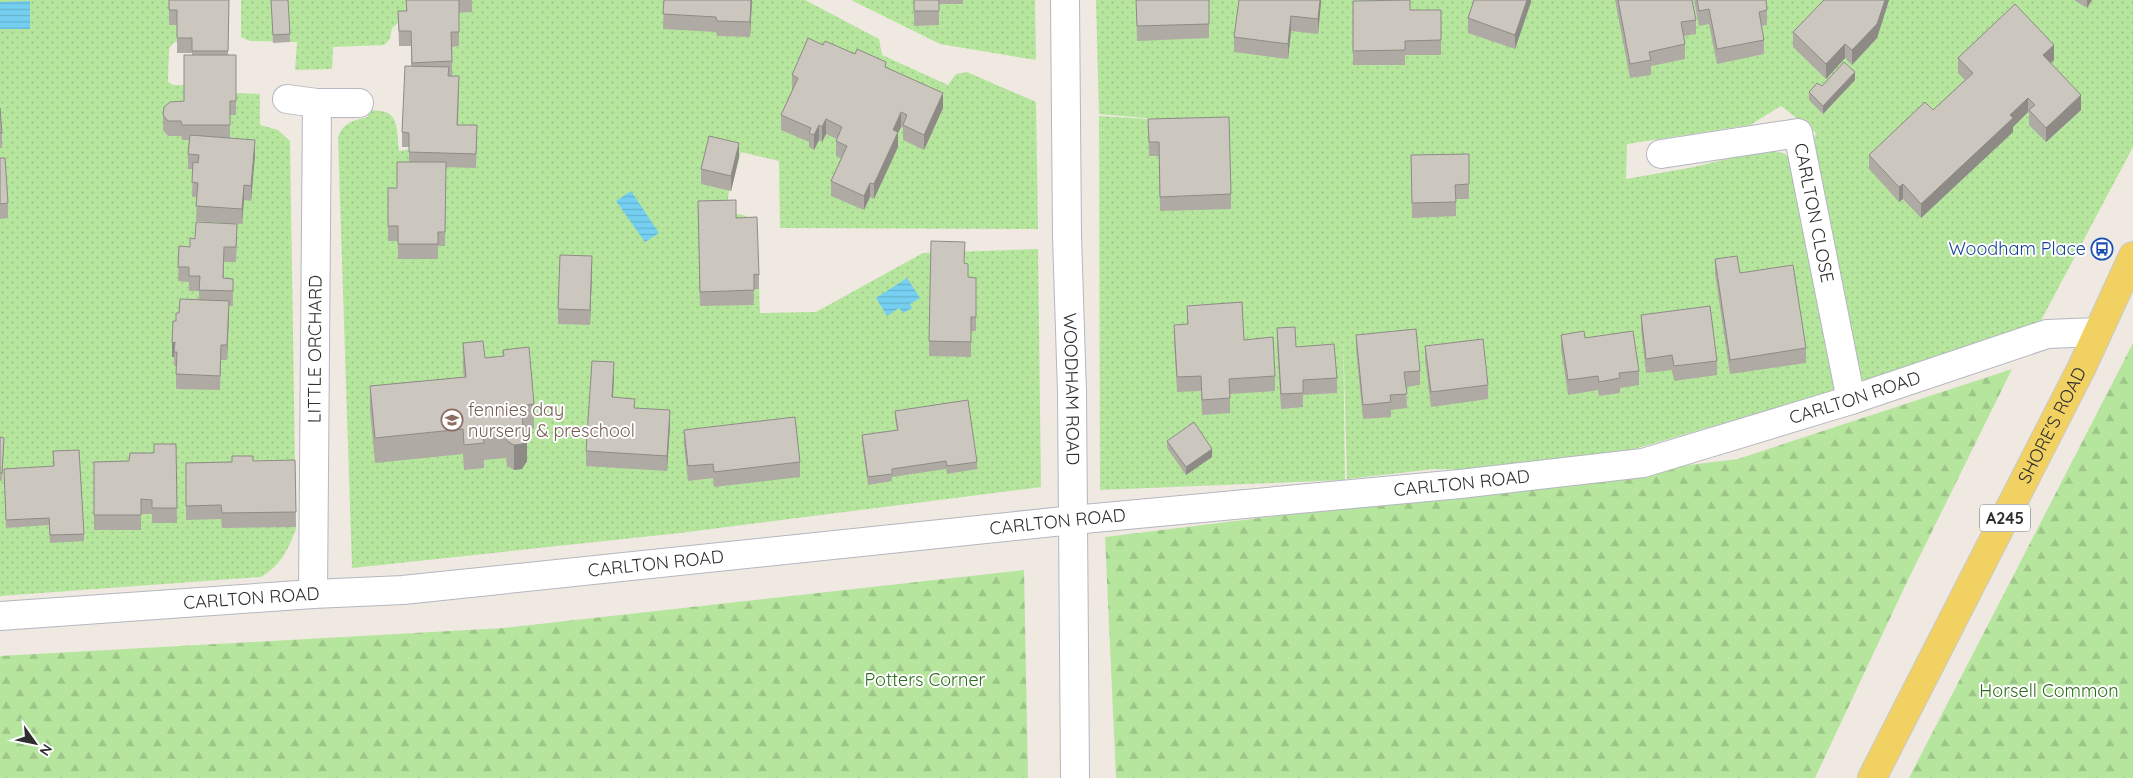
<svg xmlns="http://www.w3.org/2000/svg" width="2133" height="778" font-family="Quicksand,sans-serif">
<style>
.forest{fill:url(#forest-firs)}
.garden{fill:url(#garden-dots)}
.water{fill:url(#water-rules)}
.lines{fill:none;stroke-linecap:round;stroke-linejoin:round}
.minor-casing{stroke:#b4b7c1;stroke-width:30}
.major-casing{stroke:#c9c9c9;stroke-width:30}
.minor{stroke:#fff;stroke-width:28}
.major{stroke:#f2d163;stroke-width:28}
.wall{fill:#afaba4}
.shaded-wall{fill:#8e8b86}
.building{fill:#cbc7bf;stroke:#8e8b86}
.labels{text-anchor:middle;stroke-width:4;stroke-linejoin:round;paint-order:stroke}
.shield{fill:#fff;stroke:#6d6d6d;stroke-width:1}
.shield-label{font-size:16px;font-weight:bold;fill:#2e2e2e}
.street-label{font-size:18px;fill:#2e2e2e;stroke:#fff}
.transit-label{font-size:18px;fill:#164399;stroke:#fff;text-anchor:end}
.education-label{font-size:18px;fill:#785e54;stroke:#fff;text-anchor:start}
.park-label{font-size:18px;fill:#2c6e1b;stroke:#fff}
</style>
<defs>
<pattern id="forest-firs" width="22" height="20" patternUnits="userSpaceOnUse" patternTransform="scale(1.25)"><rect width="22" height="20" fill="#b6e59e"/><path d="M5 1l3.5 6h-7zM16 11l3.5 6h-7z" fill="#9dc588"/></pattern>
<pattern id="garden-dots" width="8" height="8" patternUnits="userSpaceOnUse" patternTransform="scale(1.25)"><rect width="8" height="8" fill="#b6e59e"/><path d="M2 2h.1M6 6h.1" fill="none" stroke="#9dc588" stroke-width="1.8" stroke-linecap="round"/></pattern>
<pattern id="water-rules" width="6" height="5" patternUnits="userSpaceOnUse" patternTransform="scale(1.25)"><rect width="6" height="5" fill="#75cff0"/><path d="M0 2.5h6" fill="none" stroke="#66b2ce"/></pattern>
</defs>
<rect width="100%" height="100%" fill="#efe9e1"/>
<path class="forest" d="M2133 343V778H1909L2112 384Z
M2012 369 1906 584 1815 778H1116L1105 537 1738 459Z
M1024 570 1028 778H0V656L504 628Z"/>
<path class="garden" d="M0 0H170L177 25V42H174L169 49 168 82 173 85H184V116L164 121 163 130 168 136H181L182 140 230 139V115H236V93L260 94V125L278 130 290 141 296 529C288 550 281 565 261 577L0 596Z
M241 0H406L407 15 392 28 390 39 384 45 333 47 332 69 295 70 297 42 250 41 241 37Z
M471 0H805L879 39 882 55 948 85 956 74 967 72 1036 102 1038 229 780 228 779 161 741 152 731 191H729L726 214C744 214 750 213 757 232L760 313 816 312 923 253 1038 249 1041 487 680 533 352 568 338 138C342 123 354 120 368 117V111C401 107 396 128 399 151L457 140 449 81 452 76 451 47 459 46V13L471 12Z
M851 0H1035L1036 60 940 44Z
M1096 0H2133V147L2038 326 1861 382 1812 145 1816 133 1781 106 1750 125 1627 144 1626 179 1694 167 1767 149 1783 153 1793 159 1837 390 1614 455 1504 465 1473 470 1434 469 1347 479 1343 330 1345 480 1100 490 1099 116 1180 121 1099 114Z"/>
<path class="water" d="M30 1V29H0V2Z
M631 191 659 233 645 242 616 201Z
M907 278 920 298 910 304 912 308 903 313 899 308 887 316 876 298Z"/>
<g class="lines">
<g class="minor-casing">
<g id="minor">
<path id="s1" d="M1065 0 1067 236 1072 392 1075 778"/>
<path d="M287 99 317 103H359"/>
<path id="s2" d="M1661 154 1798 133 1851 400"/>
<path id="s3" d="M313 594 317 103"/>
<path id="s4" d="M0 616 313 594 403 590 1073 520 1460 484 1643 463 1851 400 2047 334 2097 332"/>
</g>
</g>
<g class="major-casing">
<g id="major">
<path id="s5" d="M1872 778 2082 367 2133 256"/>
</g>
</g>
<use href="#minor" class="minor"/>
<use href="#major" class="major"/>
</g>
<path class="wall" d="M169 0H229L228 55H236V115H230V138L255 155 251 201 244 200 242 224 196 221 197 197H192L193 169H188V154L189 140H182L181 136H168L163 130V115L184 101 192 55V53H177V25H169Z
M271 0H288L290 42 273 43Z
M406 0H472V12L459 13V46L452 47V76L459 91 458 125H477L476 168 446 167 445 246H438V259H398V241H388V188H397L409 162V147H402V132L411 66V46H399L398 11H406Z
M664 0H752L750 37 717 36 716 32 663 29Z
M914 0H963V4H939V25L914 26Z
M1136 0H1209V38L1137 41Z
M1321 0 1318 34 1291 31 1288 59 1234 52V37Z
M1531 0V2L1515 49 1468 33V18Z
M1615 0H1692L1696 20V34L1684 36 1685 44V59L1651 66V75L1630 78Z
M1694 0H1766L1767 10V25L1761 26 1764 40V54L1717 64 1709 24 1699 26Z
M1824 0H1889L1877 38 1852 65 1845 58 1826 79 1793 47V32Z
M2074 0H2092L2087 8Z
M1353 1 1410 10H1441V55H1405V65H1353Z
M823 45 886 67 943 108 924 150 903 140V128L901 127 898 133V147L874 199 870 197 864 210 831 196V181L841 158 836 156V141L837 139 826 134 822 142 819 140 814 150 809 147V142L781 130V115L792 90V75Z
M1958 58 2054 60 2051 63 2081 110 2046 142 2029 125V114L2028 112 2013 127V132L1921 218 1903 199 1899 202 1869 169V155L1933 110 1965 80 1958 73Z
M1855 80 1823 114 1809 100V92L1822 86Z
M0 108 2 133V148H0Z
M1148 119 1231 194V209L1160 211 1159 156H1149Z
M1469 154V199H1456V216L1412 218 1411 155Z
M739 157 731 191 701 184V169Z
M0 158 8 203V218L0 219Z
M698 201 736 218 759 275V289H754V305L700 306Z
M237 238 236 262H224V278L233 279V306H229L227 360H221L220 390 176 389V366H174V357H172L176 321 179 313 199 299V291H189V282L178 281 179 246 190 247 195 239Z
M1715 259 1740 273 1806 348V363L1730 374 1715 274Z
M965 263 968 277 976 278V331H971V357L929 356V341Z
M592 271 590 325 558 324V309Z
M1187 306 1244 340 1275 376V391L1230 394V413L1202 415 1201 391 1177 392 1174 340V325L1187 324Z
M1641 315 1717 361V375L1674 381 1672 370 1646 373 1641 329Z
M1277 328 1296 347 1337 378V393L1303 395V407L1281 409 1277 343Z
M1356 335 1420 371V385L1406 387 1407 408 1391 410V417L1363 419 1356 349Z
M1561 335 1585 338 1639 371V385L1620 388V393L1599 396 1598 390 1568 395 1561 349Z
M463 343 485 358 503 356V350L534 404V429L527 430V461L522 469 514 470 507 466 506 458 484 460V468L464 470 463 454 375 463 370 411V386L464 377 463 368Z
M1425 346 1488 385V399L1431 407 1425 360Z
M614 377 613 397 670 425 667 471 586 466V451Z
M895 411 977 462V469L947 474 946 469 892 477V481L868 485 862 442V435L897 430 895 419Z
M684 430 800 462V477L714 487 713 478 688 481 684 445Z
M0 437 4 445 2 481H0Z
M1167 441 1212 457 1186 475 1167 448Z
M154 444H176L177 523H152V514H141V530H94V462L129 461 154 453Z
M53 451 84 534V541L50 543 49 525 6 528 4 477 53 466Z
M295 460 296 527 222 528 221 519 186 520V463Z"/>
<path class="shaded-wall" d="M751 0H752L750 37V22Z
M1320 0H1321V3L1318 34V19Z
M1527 0H1531V2L1515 49V35Z
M1885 0H1889L1877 38 1852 65V50Z
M2087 0H2092L2087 8Z
M1291 16V31L1288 59V44Z
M1845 44V58L1826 79V64Z
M2054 45V60L2043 70V55Z
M1855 72V80L1823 114V106Z
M943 93V108L924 150V135Z
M2081 95V110L2046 142V128Z
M2028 98V112L2013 127V132L1921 218V204L2010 115Z
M901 112V127L898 133V147L874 199V184L893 130Z
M826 119V134L822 142V127Z
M819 125V140L814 150V135Z
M255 140V155L251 201V186Z
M739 143V157L731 191V176Z
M870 183V197L864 210V196Z
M1903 184V199L1899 202V187Z
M244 185V200L242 224V209Z
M592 256V271L590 325V310Z
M229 301V316L227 360V345Z
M175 342 174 357H172V343Z
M614 362V377L612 412V397Z
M670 410V425L667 471V456Z
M527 436V461L522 469 514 470V445Z
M1212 449V457L1186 475V467Z"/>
<path class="building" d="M169 0H229L228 51H192V38H177V10H169Z
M271 0H288L290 34 273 35Z
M406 0H459V32H451L452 61 412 63 411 31H399L398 11H407Z
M664 0H751L750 22 717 21 716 17 663 14Z
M914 0H939V11H914Z
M1136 0H1209V24L1137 26Z
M1239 0H1320L1318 19 1291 16 1288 44 1234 37Z
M1410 0V10H1441V40L1405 41V50L1353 51V1Z
M1474 0H1527L1515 35 1468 18Z
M1618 0H1692L1696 20 1681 22 1685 44 1649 52 1651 60 1630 64Z
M1697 0H1766L1767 10 1759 12 1764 40 1717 49 1709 9 1699 11Z
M1824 0H1885L1877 24 1852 50 1845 44 1826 64 1793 32Z
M2015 4 2054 45 2043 55 2081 95 2046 128 2029 110 2035 105 2028 98 2010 115 2013 118 1921 204 1903 184 1899 187 1869 155 1925 102 1933 110 1973 73 1958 58Z
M808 38 823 45 825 41 855 54 857 49 886 62 885 67 943 93 924 135 903 125 907 115 901 112 893 130 898 132 874 184 870 183 864 196 831 181 847 146 836 141 842 127 826 119 822 127 819 125 814 135 809 133 811 128 781 115 798 78 792 75Z
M184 55H236V101H230V125H182L181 121H168L163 115 164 107 170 102 184 101Z
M1844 62 1855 72 1823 106 1809 92 1817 83 1822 86Z
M405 66 449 67 448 76H459L457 125H477L476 154 409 152V133L402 132Z
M0 108 2 133H0Z
M1229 117 1231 194 1160 197 1159 142H1149L1148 119Z
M190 135 255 140 251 186 244 185 242 209 196 206 198 183 192 182 193 162 198 163 199 155 188 154Z
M709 136 739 143 731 176 701 169Z
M1469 154V184L1455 185 1456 202 1412 203 1411 155Z
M0 158H5L8 203 0 204Z
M397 162H446L445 232H438V244H398V226H388V188H397Z
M736 200V218L757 217 759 275 754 274V290L700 292 698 201Z
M196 222 237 224 236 247H224L223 278 233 279V291L199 290 200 276H189V267H178L179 246 190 247V238L195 239Z
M931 241 965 242 964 263 968 264V277L976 278V317H971V342L929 341Z
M560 255 592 256 590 310 558 309Z
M1737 256 1740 273 1793 265 1806 348 1730 360 1715 259Z
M180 299 229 301 227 345H221L220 376 176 374 177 352H174L175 342 172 343 173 321H176V313H179Z
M1242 302 1244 340 1273 337 1275 376 1229 379 1230 398 1202 400 1201 376 1177 377 1174 325 1188 324 1187 306Z
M1710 306 1717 361 1674 366 1672 355 1646 359 1641 315Z
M1295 327 1296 347 1334 344 1337 378 1303 380V393L1281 394 1277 328Z
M1416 329 1420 371 1404 372 1407 394 1390 395 1391 402 1363 405 1356 335Z
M1584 331 1585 338 1633 331 1639 371 1619 373 1620 378 1599 382 1598 376 1568 380 1561 335Z
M1483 339 1488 385 1431 392 1425 346Z
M483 341 485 358 504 356 503 350 529 347 534 404 521 406 523 425 527 428V436L522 444 514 445 507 441 506 433 483 435 484 443 464 445 463 429 375 438 370 386 466 377 463 343Z
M592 361 614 362 612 397 635 399 634 408 670 410 667 456 586 451Z
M968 400 977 462 947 466 946 461 892 469V474L868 477 862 435 898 430 895 411Z
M795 417 800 462 714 472 713 464 688 466 684 430Z
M1194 422 1212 449 1186 467 1167 441Z
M0 437 4 438 2 473H0Z
M154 444H176L177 508H152V500L141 499V515H94V462L129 461 130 453H154Z
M79 450 84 534 50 535 49 518 6 520 4 469 54 466 53 451Z
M232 456H253V461L295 460 296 512 222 513 221 505 186 506V463L232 462Z"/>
<defs>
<g id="bus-ring" transform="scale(1.125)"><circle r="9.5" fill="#fff" stroke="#1a4fb4" stroke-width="1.5"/><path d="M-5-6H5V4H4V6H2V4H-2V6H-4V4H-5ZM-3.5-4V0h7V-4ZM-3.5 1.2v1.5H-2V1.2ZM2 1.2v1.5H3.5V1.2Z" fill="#1a4fb4"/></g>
<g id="school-ring" transform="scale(1.125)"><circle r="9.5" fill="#fff" stroke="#8d6e63" stroke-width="1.5"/><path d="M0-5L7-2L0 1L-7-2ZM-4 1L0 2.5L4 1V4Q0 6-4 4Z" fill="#8d6e63"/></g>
</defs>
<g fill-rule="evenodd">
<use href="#bus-ring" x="2102" y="249"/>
<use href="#school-ring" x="452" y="420"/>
</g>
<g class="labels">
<rect class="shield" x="1980" y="504.5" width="50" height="27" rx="4"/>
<g class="shield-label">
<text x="2005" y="524">A245</text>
</g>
<g class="street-label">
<text dy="6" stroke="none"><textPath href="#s2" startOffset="220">CARLTON CLOSE</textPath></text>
<text dy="6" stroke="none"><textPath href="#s3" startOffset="245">LITTLE ORCHARD</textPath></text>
<text dy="6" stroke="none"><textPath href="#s1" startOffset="389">WOODHAM ROAD</textPath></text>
<text dy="6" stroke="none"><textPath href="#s4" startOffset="1872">CARLTON ROAD</textPath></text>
<text dy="6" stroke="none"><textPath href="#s5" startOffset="396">SHORE'S ROAD</textPath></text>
<text dy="6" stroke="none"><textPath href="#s4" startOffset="1468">CARLTON ROAD</textPath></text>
<text dy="6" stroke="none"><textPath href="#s4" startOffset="1062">CARLTON ROAD</textPath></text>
<text dy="6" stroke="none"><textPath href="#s4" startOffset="658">CARLTON ROAD</textPath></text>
<text dy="6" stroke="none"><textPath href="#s4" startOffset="252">CARLTON ROAD</textPath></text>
</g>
<g class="transit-label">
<text x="2086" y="255">Woodham Place</text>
</g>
<g class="education-label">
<text x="468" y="416">fennies day<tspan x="468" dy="21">nursery &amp; preschool</tspan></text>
</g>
<g class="park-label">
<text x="925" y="686">Potters Corner</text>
<text x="2049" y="697">Horsell Common</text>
</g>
</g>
<g transform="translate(35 743) rotate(123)" stroke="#ffffff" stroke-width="4" paint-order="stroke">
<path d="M0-4L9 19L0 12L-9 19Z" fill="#2e2e2e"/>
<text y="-8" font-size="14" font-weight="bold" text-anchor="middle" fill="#2e2e2e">N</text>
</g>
</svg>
